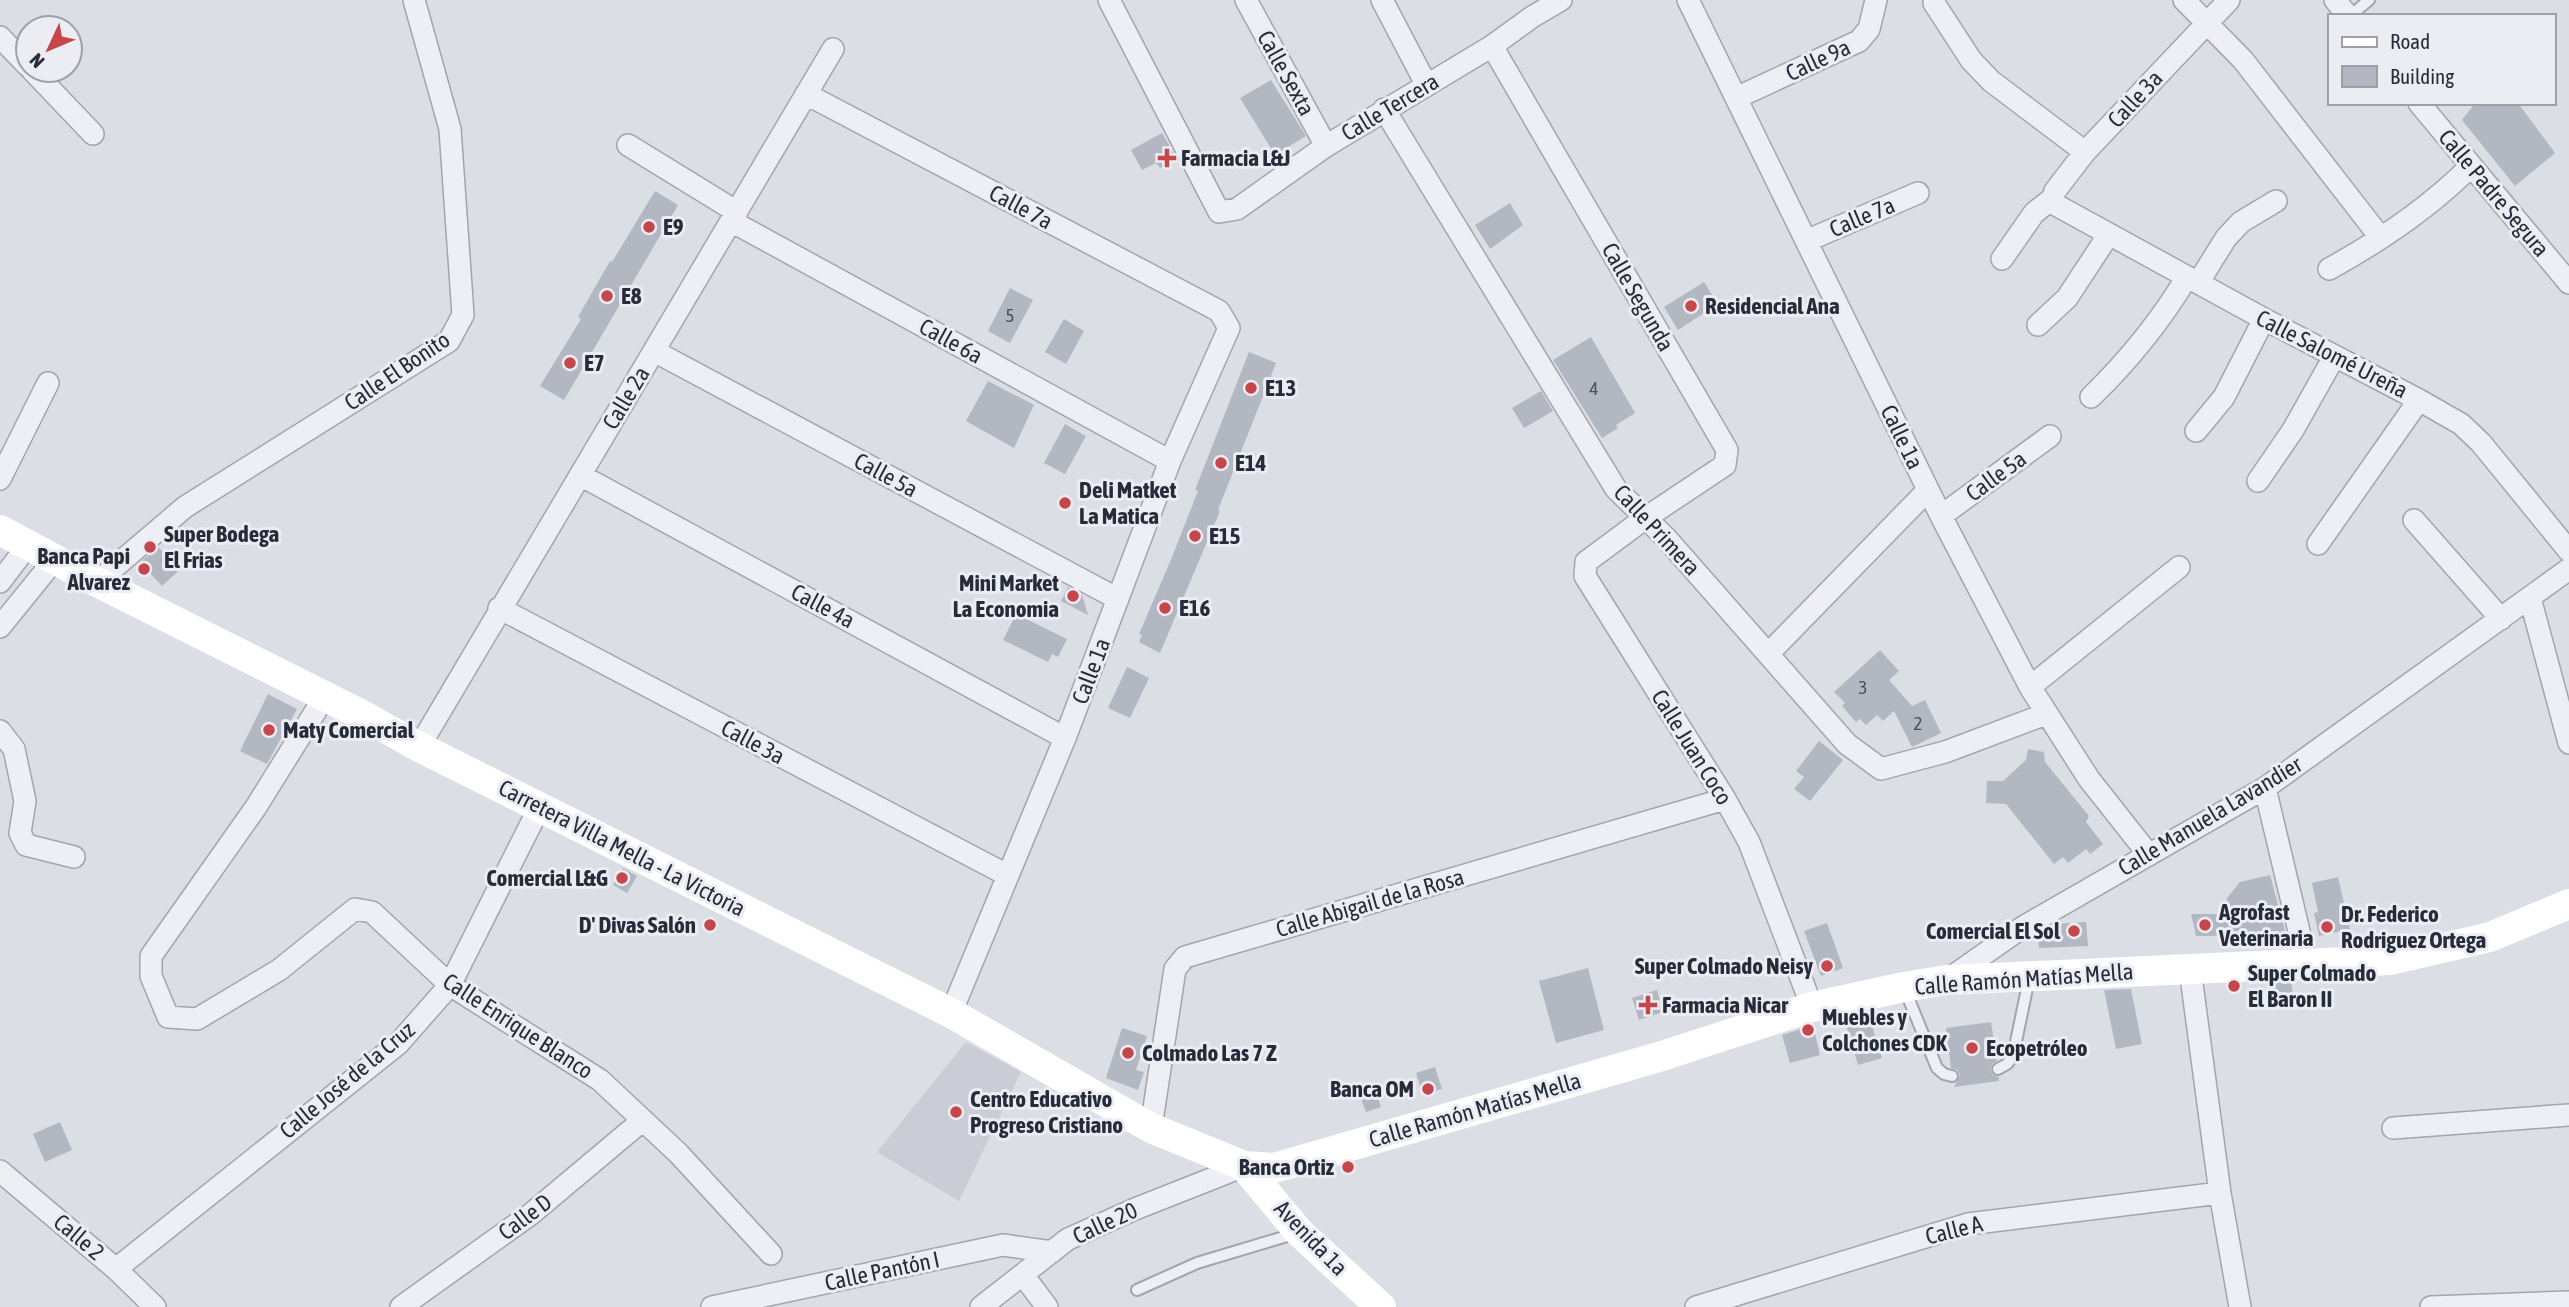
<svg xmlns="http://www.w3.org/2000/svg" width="2569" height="1307" font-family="'Asap Condensed',sans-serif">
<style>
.built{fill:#cacdd6}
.building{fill:#b3b7c1}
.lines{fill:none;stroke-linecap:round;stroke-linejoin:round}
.lane-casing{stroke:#a2a5ae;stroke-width:14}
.street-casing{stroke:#a2a5ae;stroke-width:24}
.lane{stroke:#eeeff4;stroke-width:10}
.street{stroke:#eeeff4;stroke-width:21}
.secondary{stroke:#fff;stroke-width:30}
.poi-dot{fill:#c5464b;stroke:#ebedf3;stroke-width:2.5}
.labels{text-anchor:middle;stroke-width:6;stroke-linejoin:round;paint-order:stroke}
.number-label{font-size:19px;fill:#4a4f5c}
.street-label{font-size:23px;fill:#272c3a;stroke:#ebedf3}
.poi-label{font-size:23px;font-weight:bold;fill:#272c3a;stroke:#ebedf3;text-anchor:start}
</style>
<rect width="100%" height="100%" fill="#dcdee5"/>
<path class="built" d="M966 1042 1021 1072 959 1201 877 1152Z"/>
<path class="building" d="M1271 80 1306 136 1275 155 1240 98Z
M2475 103H2518L2555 153 2515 186 2462 120Z
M1162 133 1177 159 1160 168 1156 163 1142 170 1131 150Z
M655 191 678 205 564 400 540 386 581 319 578 317 610 261 612 262Z
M1510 203 1523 225 1490 249 1475 225Z
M1704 282 1718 304 1678 330 1664 307Z
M1010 288 1033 300 1010 343 988 331Z
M1064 319 1084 331 1066 364 1045 352Z
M1591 337 1635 413 1616 425 1618 428 1602 438 1553 360Z
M1249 352 1276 363 1218 510 1220 511 1160 653 1139 642 1142 635 1139 634 1170 562 1198 491 1195 490Z
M988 381 1034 405 1014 448 966 421Z
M1541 391 1553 411 1524 428 1512 408Z
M1065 424 1086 436 1065 474 1044 463Z
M158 547 166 555 172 549 186 564 162 586 148 571 145 574 137 565Z
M1068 587 1082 595 1088 615 1061 601Z
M1016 614 1067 639 1058 657 1052 654 1048 662 1003 640Z
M1880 650 1899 671 1889 680 1912 706 1925 700 1941 733 1912 747 1894 711 1883 721 1877 715 1866 725 1860 719 1856 722 1842 706 1845 703 1834 692Z
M1127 667 1149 678 1130 718 1108 708Z
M268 694 297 709 267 764 240 751Z
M1819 741 1843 760 1810 801 1794 789 1804 777 1796 771Z
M2028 749 2044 752 2045 762 2089 816 2086 822 2103 844 2090 854 2086 849 2068 863 2063 857 2054 864 2006 804 1986 803 1987 781H2003L2026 760Z
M623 868 637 876 627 893 613 885Z
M2270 875 2286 935 2196 936 2191 914H2227V898L2240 882Z
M2338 877 2350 929 2319 936 2314 913 2318 912 2312 883Z
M2086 922 2088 946 2039 948 2038 933 2055 924Z
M1827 923 1843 968 1821 976 1804 931Z
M1588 968 1604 1030 1556 1043 1539 981Z
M2291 982 2294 1002 2273 1004 2270 983Z
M2131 989 2142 1044 2116 1049 2104 990Z
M1657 990 1663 1012 1639 1020 1632 998Z
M1868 1013 1882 1058 1858 1065 1844 1018Z
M1991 1022 1997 1061 1992 1064 1990 1070 1993 1075 1999 1077V1081L1954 1087 1960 1075 1957 1070 1951 1068 1946 1028Z
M1813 1025 1820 1055 1790 1063 1782 1035Z
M1122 1028 1147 1036 1136 1070 1144 1072 1138 1090 1106 1078Z
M1435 1067 1442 1089 1423 1095 1416 1073Z
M1375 1090 1381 1107 1366 1112 1360 1096Z
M60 1122 72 1150 45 1162 33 1134Z"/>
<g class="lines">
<g class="lane-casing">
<path id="lane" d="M2350 16 2369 0
M1905 990 1937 1068 1944 1074 1952 1076
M1998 1069 2007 1064 2013 1056 2029 979
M1137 1290 1197 1263 1297 1233"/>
</g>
<g class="street-casing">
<path id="street" d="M1109 0 1219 212 1237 209 1326 146 1492 46 1532 17 1561 0
M1246 0 1326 146
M1382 0 1426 84
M1688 0 1941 516 2030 687 2089 779 2149 855
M2184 0 2243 60 2380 237
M2229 0 2085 152 2055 191 2053 198 2056 205 2264 319 2419 400 2461 424 2481 443 2569 551
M2335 0 2348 16
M1934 3 1971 60 1991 81 2085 152
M0 37 28 66
M1492 46 1727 450 1725 465 1644 519 1586 562 1585 576 1725 799 1749 842 1812 1007
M32 70 93 134
M806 94 1219 311 1229 328 1170 461 1065 738 951 1013
M1736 98 1859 41 1869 29 1876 0
M2419 103 2569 283
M1384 109 1616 489 1666 538 1847 744 1881 769 1945 752 2046 714
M628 145 737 212
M731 221 1170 461
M1806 241 1918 193
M2002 259 2034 213 2053 198
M2329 269C2380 241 2430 207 2471 166
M2198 283 2226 238 2241 222 2276 201
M2038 325 2067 298 2109 234
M654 351 1118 599
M2091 397C2128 361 2160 322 2187 277
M2196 431 2224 397 2264 319
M580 475 1065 738
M0 479 48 383
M2258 481 2293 430 2334 357
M1941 516 2050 436
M2414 520 2501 619
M2318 544 2419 400
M0 582 28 545
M97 582 185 507 449 341 463 315 450 129 414 0
M2530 598 2569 743
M499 608 1007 875
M0 627 55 559
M1769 653 1928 490
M2030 687 2179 567
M325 696 256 807 151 956V976L168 1017 197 1019 279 970 355 909 372 912 450 985 600 1080 678 1153 771 1254
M0 731 14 749 25 801 20 833 26 845 74 857
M419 747 833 49
M2265 788 2307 965
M2190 969 2220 1193 2240 1307
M1947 980 2023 927 2265 788 2569 569
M1151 1128 1175 969 1185 957 1725 799
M2393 1128 2569 1115
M0 1171 116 1269 155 1307
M116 1269 398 1044 450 985 540 806
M1023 1275 1047 1307
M401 1307 531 1214 643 1120
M712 1307 1003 1245 1052 1252
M981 1307 1068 1239 1135 1209 1244 1166
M1696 1307 1968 1224 2220 1193
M2431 1307 2569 1302"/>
</g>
<use href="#lane" class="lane"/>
<use href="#street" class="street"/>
<path class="secondary" d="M0 530 97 582 366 717 419 747 951 1013 1151 1128 1244 1166 1274 1168 1662 1056 1812 1007 1904 987 1947 980 2391 960 2490 937 2569 904
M1244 1166 1299 1232 1381 1307"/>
</g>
<g class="poi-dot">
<path d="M1163.5 147.5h7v7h7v7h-7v7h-7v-7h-7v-7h7z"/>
<circle cx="649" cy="227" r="7"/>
<circle cx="607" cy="296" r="7"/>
<circle cx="1691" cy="306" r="7"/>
<circle cx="570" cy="363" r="7"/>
<circle cx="1251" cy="388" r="7"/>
<circle cx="1221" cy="463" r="7"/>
<circle cx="1065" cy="503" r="7"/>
<circle cx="1195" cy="536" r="7"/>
<circle cx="150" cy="547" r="7"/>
<circle cx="144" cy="569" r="7"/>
<circle cx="1073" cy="596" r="7"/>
<circle cx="1165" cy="608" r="7"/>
<circle cx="269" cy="730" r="7"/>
<circle cx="622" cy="878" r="7"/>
<circle cx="710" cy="925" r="7"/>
<circle cx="2205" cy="925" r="7"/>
<circle cx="2327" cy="927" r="7"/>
<circle cx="2074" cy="931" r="7"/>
<circle cx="1827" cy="966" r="7"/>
<circle cx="2234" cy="986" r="7"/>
<path d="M1644.5 994.5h7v7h7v7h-7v7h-7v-7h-7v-7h7z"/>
<circle cx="1808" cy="1030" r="7"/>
<circle cx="1972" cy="1048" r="7"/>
<circle cx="1128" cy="1053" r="7"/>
<circle cx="1428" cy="1089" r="7"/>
<circle cx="956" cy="1112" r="7"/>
<circle cx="1348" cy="1167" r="7"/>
</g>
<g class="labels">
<g class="number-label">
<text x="1010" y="322">5</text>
<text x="1594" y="395">4</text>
<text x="1863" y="694">3</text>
<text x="1918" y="730">2</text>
</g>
<g class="street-label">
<text transform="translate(1818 60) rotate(-25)" y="8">Calle 9a</text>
<text transform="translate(1286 73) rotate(61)" y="8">Calle Sexta</text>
<text transform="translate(2135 99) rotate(-47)" y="8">Calle 3a</text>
<text transform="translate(1390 107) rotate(-31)" y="8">Calle Tercera</text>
<text transform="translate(2494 193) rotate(50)" y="8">Calle Padre Segura</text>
<text transform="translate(1021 207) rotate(28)" y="8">Calle 7a</text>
<text transform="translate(1862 217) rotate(-23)" y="8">Calle 7a</text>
<text transform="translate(1638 297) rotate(60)" y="8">Calle Segunda</text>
<text transform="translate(951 341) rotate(29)" y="8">Calle 6a</text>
<text transform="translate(2332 354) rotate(27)" y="8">Calle Salomé Ureña</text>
<text transform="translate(397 371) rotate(-34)" y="8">Calle El Bonito</text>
<text transform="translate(626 398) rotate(-59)" y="8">Calle 2a</text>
<text transform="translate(1902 437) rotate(64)" y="8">Calle 1a</text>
<text transform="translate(886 475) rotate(28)" y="8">Calle 5a</text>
<text transform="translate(1996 476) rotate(-36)" y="8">Calle 5a</text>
<text transform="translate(1657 530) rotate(47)" y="8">Calle Primera</text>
<text transform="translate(823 606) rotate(28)" y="8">Calle 4a</text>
<text transform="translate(1091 671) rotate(-69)" y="8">Calle 1a</text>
<text transform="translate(753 742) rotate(28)" y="8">Calle 3a</text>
<text transform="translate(1692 747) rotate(58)" y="8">Calle Juan Coco</text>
<text transform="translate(2210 816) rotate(-31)" y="8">Calle Manuela Lavandier</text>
<text transform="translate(622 848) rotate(27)" y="8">Carretera Villa Mella - La Victoria</text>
<text transform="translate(1370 903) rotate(-16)" y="8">Calle Abigail de la Rosa</text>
<text transform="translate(2024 979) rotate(-4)" y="8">Calle Ramón Matías Mella</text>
<text transform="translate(518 1026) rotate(33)" y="8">Calle Enrique Blanco</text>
<text transform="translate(347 1080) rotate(-40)" y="8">Calle José de la Cruz</text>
<text transform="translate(1475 1110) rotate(-16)" y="8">Calle Ramón Matías Mella</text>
<text transform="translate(525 1217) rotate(-37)" y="8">Calle D</text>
<text transform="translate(1105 1223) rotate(-25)" y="8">Calle 20</text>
<text transform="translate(1954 1230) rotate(-14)" y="8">Calle A</text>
<text transform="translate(79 1237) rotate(40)" y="8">Calle 2</text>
<text transform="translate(1311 1238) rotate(46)" y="8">Avenida 1a</text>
<text transform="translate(882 1271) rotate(-12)" y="8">Calle Pantón I</text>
</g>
<g class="poi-label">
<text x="1181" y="166">Farmacia L&amp;J</text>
<text x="663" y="235">E9</text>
<text x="621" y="304">E8</text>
<text x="1705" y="314">Residencial Ana</text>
<text x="584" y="371">E7</text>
<text x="1265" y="396">E13</text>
<text x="1235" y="471">E14</text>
<text x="1079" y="498">Deli Matket<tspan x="1079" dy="26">La Matica</tspan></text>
<text x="164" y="542">Super Bodega<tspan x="164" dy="26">El Frias</tspan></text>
<text x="1209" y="544">E15</text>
<text x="130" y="564" text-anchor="end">Banca Papi<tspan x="130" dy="26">Alvarez</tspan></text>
<text x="1059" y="591" text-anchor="end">Mini Market<tspan x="1059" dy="26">La Economia</tspan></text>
<text x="1179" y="616">E16</text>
<text x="283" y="738">Maty Comercial</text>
<text x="608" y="886" text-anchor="end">Comercial L&amp;G</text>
<text x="2219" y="920">Agrofast<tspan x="2219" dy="26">Veterinaria</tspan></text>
<text x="2341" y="922">Dr. Federico<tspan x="2341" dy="26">Rodriguez Ortega</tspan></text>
<text x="696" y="933" text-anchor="end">D' Divas Salón</text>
<text x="2060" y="939" text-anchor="end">Comercial El Sol</text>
<text x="1813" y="974" text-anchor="end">Super Colmado Neisy</text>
<text x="2248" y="981">Super Colmado<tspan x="2248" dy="26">El Baron II</tspan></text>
<text x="1662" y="1013">Farmacia Nicar</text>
<text x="1822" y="1025">Muebles y<tspan x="1822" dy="26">Colchones CDK</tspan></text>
<text x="1986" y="1056">Ecopetróleo</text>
<text x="1142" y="1061">Colmado Las 7 Z</text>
<text x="1414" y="1097" text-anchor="end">Banca OM</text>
<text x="970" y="1107">Centro Educativo<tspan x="970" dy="26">Progreso Cristiano</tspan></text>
<text x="1334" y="1175" text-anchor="end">Banca Ortiz</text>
</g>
</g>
<rect x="2328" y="14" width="228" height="91" fill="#ebedf3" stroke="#9da0a9" stroke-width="2"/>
<rect x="2342" y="37" width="35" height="10" fill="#ffffff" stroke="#9da0a9" stroke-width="2"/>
<text x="2390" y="49" font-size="21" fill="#272c3a">Road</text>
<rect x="2342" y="66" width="35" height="21" fill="#b3b7c1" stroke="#9da0a9" stroke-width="2"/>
<text x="2390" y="84" font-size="21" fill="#272c3a">Building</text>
<g transform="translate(49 49) rotate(226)"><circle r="33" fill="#ebedf3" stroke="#9da0a9" stroke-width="2"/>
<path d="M0-5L12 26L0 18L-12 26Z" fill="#c5464b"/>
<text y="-10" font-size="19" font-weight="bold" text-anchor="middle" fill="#272c3a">N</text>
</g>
</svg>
